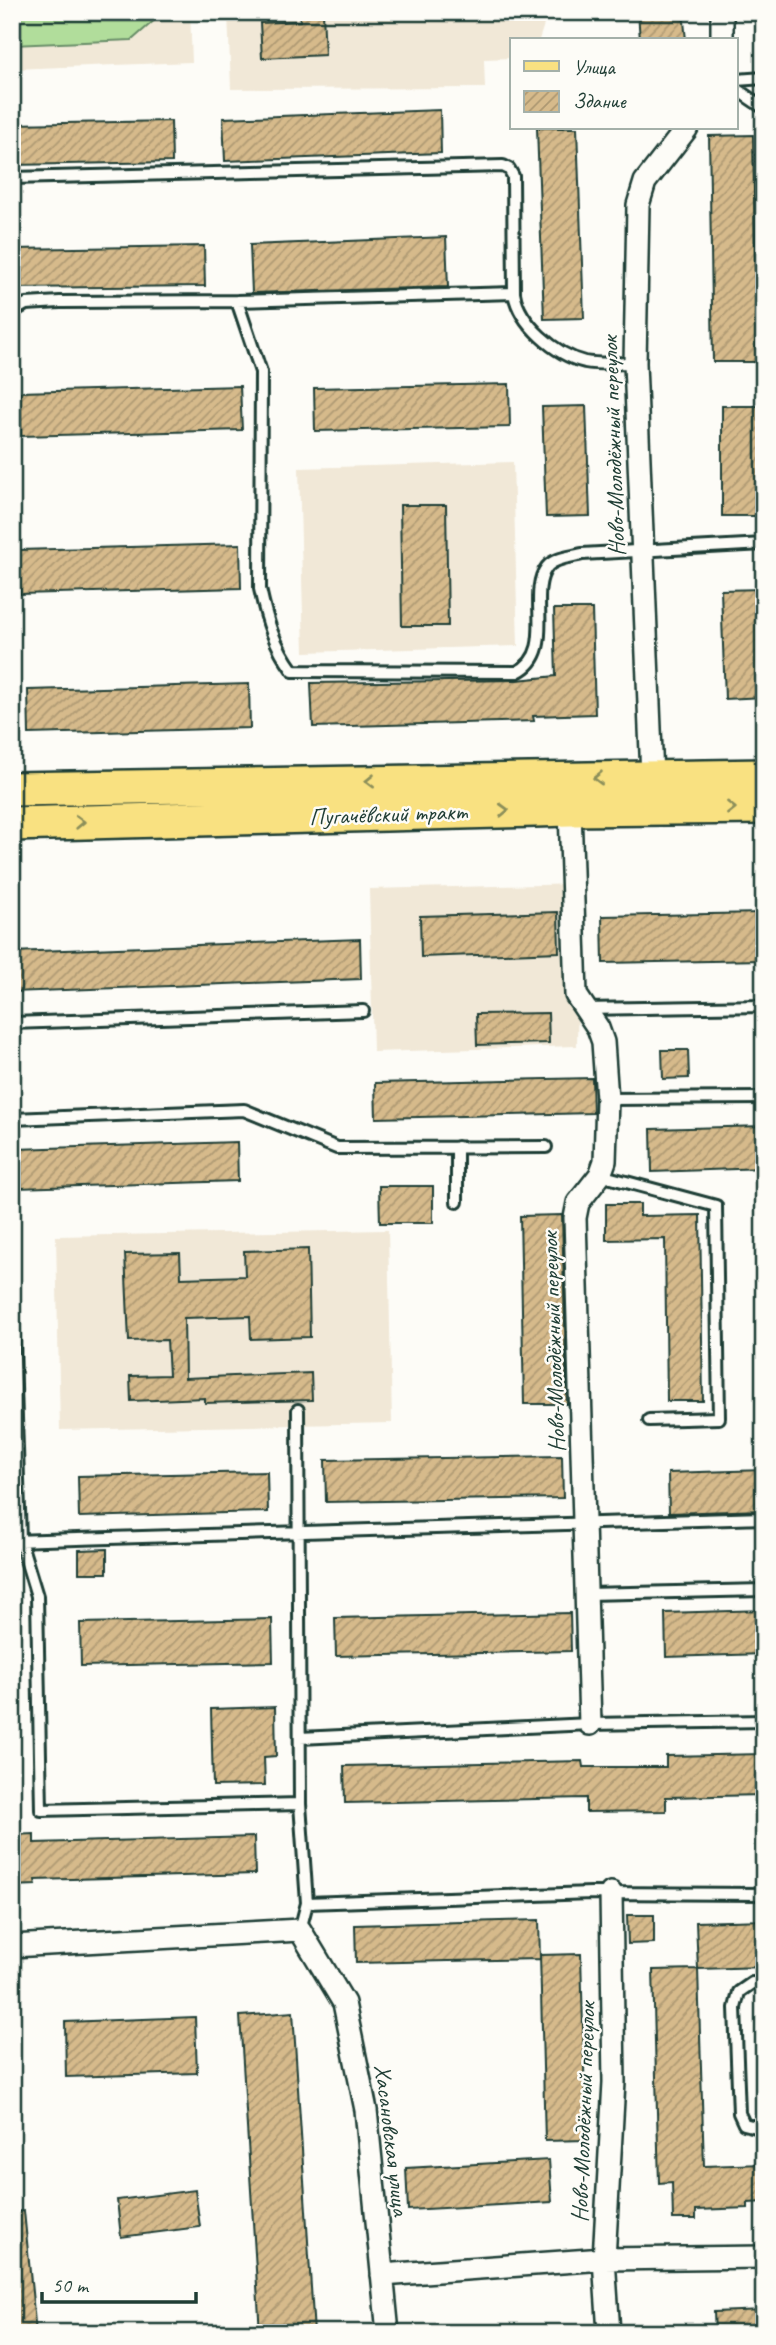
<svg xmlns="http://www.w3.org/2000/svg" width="776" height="2345" font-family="Caveat,sans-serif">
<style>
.built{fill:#f1e8d7}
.pitch{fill:#b1dd9b;stroke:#688d68;stroke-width:2}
.building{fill:url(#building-hatch);stroke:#1f3d34;stroke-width:2}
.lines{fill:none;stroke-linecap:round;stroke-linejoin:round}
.service-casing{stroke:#1f3d34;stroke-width:16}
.minor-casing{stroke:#1f3d34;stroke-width:26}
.primary-casing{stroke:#1f3d34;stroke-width:38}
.service{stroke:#fdfcf7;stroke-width:10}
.minor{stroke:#fdfcf7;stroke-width:21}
.primary{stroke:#f9e181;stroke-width:33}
.oneway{stroke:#8c8f5a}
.labels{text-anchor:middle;stroke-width:5;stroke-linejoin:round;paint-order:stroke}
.street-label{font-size:24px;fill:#1f3d34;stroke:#fdfcf7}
</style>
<defs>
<pattern id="building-hatch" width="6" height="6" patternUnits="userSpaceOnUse" patternTransform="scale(1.75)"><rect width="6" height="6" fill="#d6ba8b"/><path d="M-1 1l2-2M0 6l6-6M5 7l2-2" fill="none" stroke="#ad9872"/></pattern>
</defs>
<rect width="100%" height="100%" fill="#fdfcf7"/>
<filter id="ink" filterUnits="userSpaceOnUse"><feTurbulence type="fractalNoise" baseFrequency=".0143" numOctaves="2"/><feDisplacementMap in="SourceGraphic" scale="14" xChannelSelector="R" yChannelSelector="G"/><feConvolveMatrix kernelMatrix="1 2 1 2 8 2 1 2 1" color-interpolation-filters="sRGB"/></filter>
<g filter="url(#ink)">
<path class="built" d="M12 12H190L192 62 12 69Z
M228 12H548L539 40H512V58L484 59 485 88 231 89Z
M513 462 518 646 304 652 299 468Z
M580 884 577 1046 373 1052 369 889Z
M388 1230 392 1423 60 1430 56 1236Z"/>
<path class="pitch" d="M12 12H158L157 18 132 40 12 45Z"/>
<path class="building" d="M299 12H323L325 55 262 58 260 23 300 21Z
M638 12H683L686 40H640Z
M440 110 441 153 225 161 223 118Z
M171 121 172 162 12 165V124Z
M537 128H577L584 318 544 319Z
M753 135 757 362H713L709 136Z
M446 237 448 287 252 293 250 245Z
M204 246 205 286 12 288V249Z
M509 384 510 427 315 431 314 388Z
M240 386 242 430 21 436 20 392Z
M586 406 590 516 546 517 542 407Z
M722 406H764V516H722Z
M400 505H446L448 626H402Z
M240 544 241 588 20 594 19 550Z
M763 589 764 697 725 699 721 590Z
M554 609H592L595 714 533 716 534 721 313 727 311 683 517 680 556 676Z
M249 684 250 728 29 734 28 690Z
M558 912 559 952 421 957 420 916Z
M764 913V960L603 963 602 916Z
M360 939 361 979 12 992V952Z
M548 1013 549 1043 477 1045 476 1014Z
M662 1050H688L689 1078 663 1079Z
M592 1078 593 1113 376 1118 375 1083Z
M764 1126V1168L652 1172 651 1129Z
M237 1142 238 1181 17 1188 16 1149Z
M379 1186H433V1223H380Z
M606 1204H640V1216L700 1215 703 1401H667L665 1239 606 1240Z
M562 1215 567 1404H524L520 1216Z
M308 1249 310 1337 251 1339 250 1316 184 1318 185 1378 311 1373 312 1400 205 1403V1398L131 1401 130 1376 169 1375 167 1340 129 1341 125 1254 180 1253 181 1278 245 1276 244 1251Z
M562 1456 563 1498 326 1502 325 1460Z
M764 1470V1510L669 1513 668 1473Z
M267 1472 268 1512 79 1517 78 1476Z
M107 1549V1573H79V1550Z
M764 1610V1654L666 1657 665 1613Z
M570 1613 571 1651 336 1656 335 1618Z
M272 1619 273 1662 81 1666 80 1623Z
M275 1707 276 1756 264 1757 265 1785 213 1786 211 1709Z
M764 1754V1795L666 1797V1811L586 1812V1798L345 1803 344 1766 582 1761 583 1767H666V1756Z
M34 1834V1843L254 1837 255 1874 35 1880 36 1885 13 1886 12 1835Z
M627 1915H654V1943L628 1944Z
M539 1920 540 1959 356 1963 355 1925Z
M764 1920V1967L698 1969 696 1922Z
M581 1954 586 2140 545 2141 540 1955Z
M698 1969 704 2166 764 2164V2202L748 2203V2208L696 2210V2219H673L672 2182 659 2183 653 1970Z
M293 2012 314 2333H260L240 2016Z
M195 2017 197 2073 66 2077 65 2022Z
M549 2160 552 2202 408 2210 406 2168Z
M195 2190 200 2227 121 2237 117 2200Z
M24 2211 36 2333H12V2212Z
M764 2310V2333H715L714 2312Z"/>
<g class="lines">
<g class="service-casing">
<path id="service" d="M736 80 764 78
M736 89 764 108
M12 178 503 166 509 169 513 176 514 293
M237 301 261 372 260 589C267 621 274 645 293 671L517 672C558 652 526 594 547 567 554 558 571 557 582 554L764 544
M12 312 26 304 60 302 237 301 514 293C519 324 556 355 585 362 601 365 619 363 635 363
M584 1009 764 1006
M12 1023 363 1011
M607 1099 764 1098
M12 1119 244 1110 337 1148 546 1147
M457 1147V1202
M600 1175 716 1206 719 1418 649 1420
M12 1296 20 1540 37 1596 41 1810 300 1804
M298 1410 300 1804 307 1903 300 1930
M12 1541 764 1518
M587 1594 764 1590
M300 1738 590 1724 764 1721
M307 1903 591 1893 764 1894
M764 1983H752L739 1992 735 2008 739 2113 744 2124 764 2129"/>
</g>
<g class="minor-casing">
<path id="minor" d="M722 12V40
M652 777 635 363 638 205 645 182 687 128
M570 809 576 995 598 1028 603 1042 607 1099 605 1161 600 1175 578 1203 575 1218 590 1724
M12 1946 300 1930 344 2003 366 2110 388 2333
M382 2275 604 2259 764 2257
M609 2333 604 2259 614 2082 611 1893"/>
</g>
<g class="primary-casing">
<path id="primary" d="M12 789 764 776
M12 824 570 809 764 807"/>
</g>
<use href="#service" class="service"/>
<use href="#minor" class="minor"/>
<use href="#primary" class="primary"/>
</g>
<defs><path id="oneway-chevron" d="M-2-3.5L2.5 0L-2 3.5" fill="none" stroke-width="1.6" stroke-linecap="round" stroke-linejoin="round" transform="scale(1.75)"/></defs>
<g class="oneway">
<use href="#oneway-chevron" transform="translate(598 778) rotate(179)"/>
<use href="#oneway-chevron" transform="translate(370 781) rotate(179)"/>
<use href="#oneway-chevron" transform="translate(731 808)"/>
<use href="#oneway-chevron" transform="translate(504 810) rotate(-2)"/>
<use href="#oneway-chevron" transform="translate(80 822) rotate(-2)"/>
</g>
</g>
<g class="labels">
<g class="street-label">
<text transform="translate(613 446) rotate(-92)" y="8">Ново-Молодёжный переулок</text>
<text transform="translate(388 814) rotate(-2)" y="8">Пугачёвский тракт</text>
<text transform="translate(553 1342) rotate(-92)" y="8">Ново-Молодёжный переулок</text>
<text transform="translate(583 2112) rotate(-88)" y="8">Ново-Молодёжный переулок</text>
<text transform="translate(392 2140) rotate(83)" y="8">Хасановская улица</text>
</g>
</g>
<rect width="776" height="2345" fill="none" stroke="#fdfcf7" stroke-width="42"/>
<rect x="21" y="21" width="734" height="2303" fill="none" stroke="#1f3d34" stroke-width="2.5" filter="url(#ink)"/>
<rect x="510" y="38" width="228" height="91" fill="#fdfcf7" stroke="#a4b0a9" stroke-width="2"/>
<rect x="524" y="61" width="35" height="10" fill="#f9e181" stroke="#a4b0a9" stroke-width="2"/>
<text x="573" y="74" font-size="21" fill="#1f3d34">Улица</text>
<rect x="524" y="91" width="35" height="21" fill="url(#building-hatch)" stroke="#a4b0a9" stroke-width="2"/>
<text x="573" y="108" font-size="21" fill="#1f3d34">Здание</text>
<path d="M42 2292v10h154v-10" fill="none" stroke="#1f3d34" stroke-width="3.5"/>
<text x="52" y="2292" font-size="21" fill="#1f3d34" stroke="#fdfcf7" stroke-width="5" paint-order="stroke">50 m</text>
</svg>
